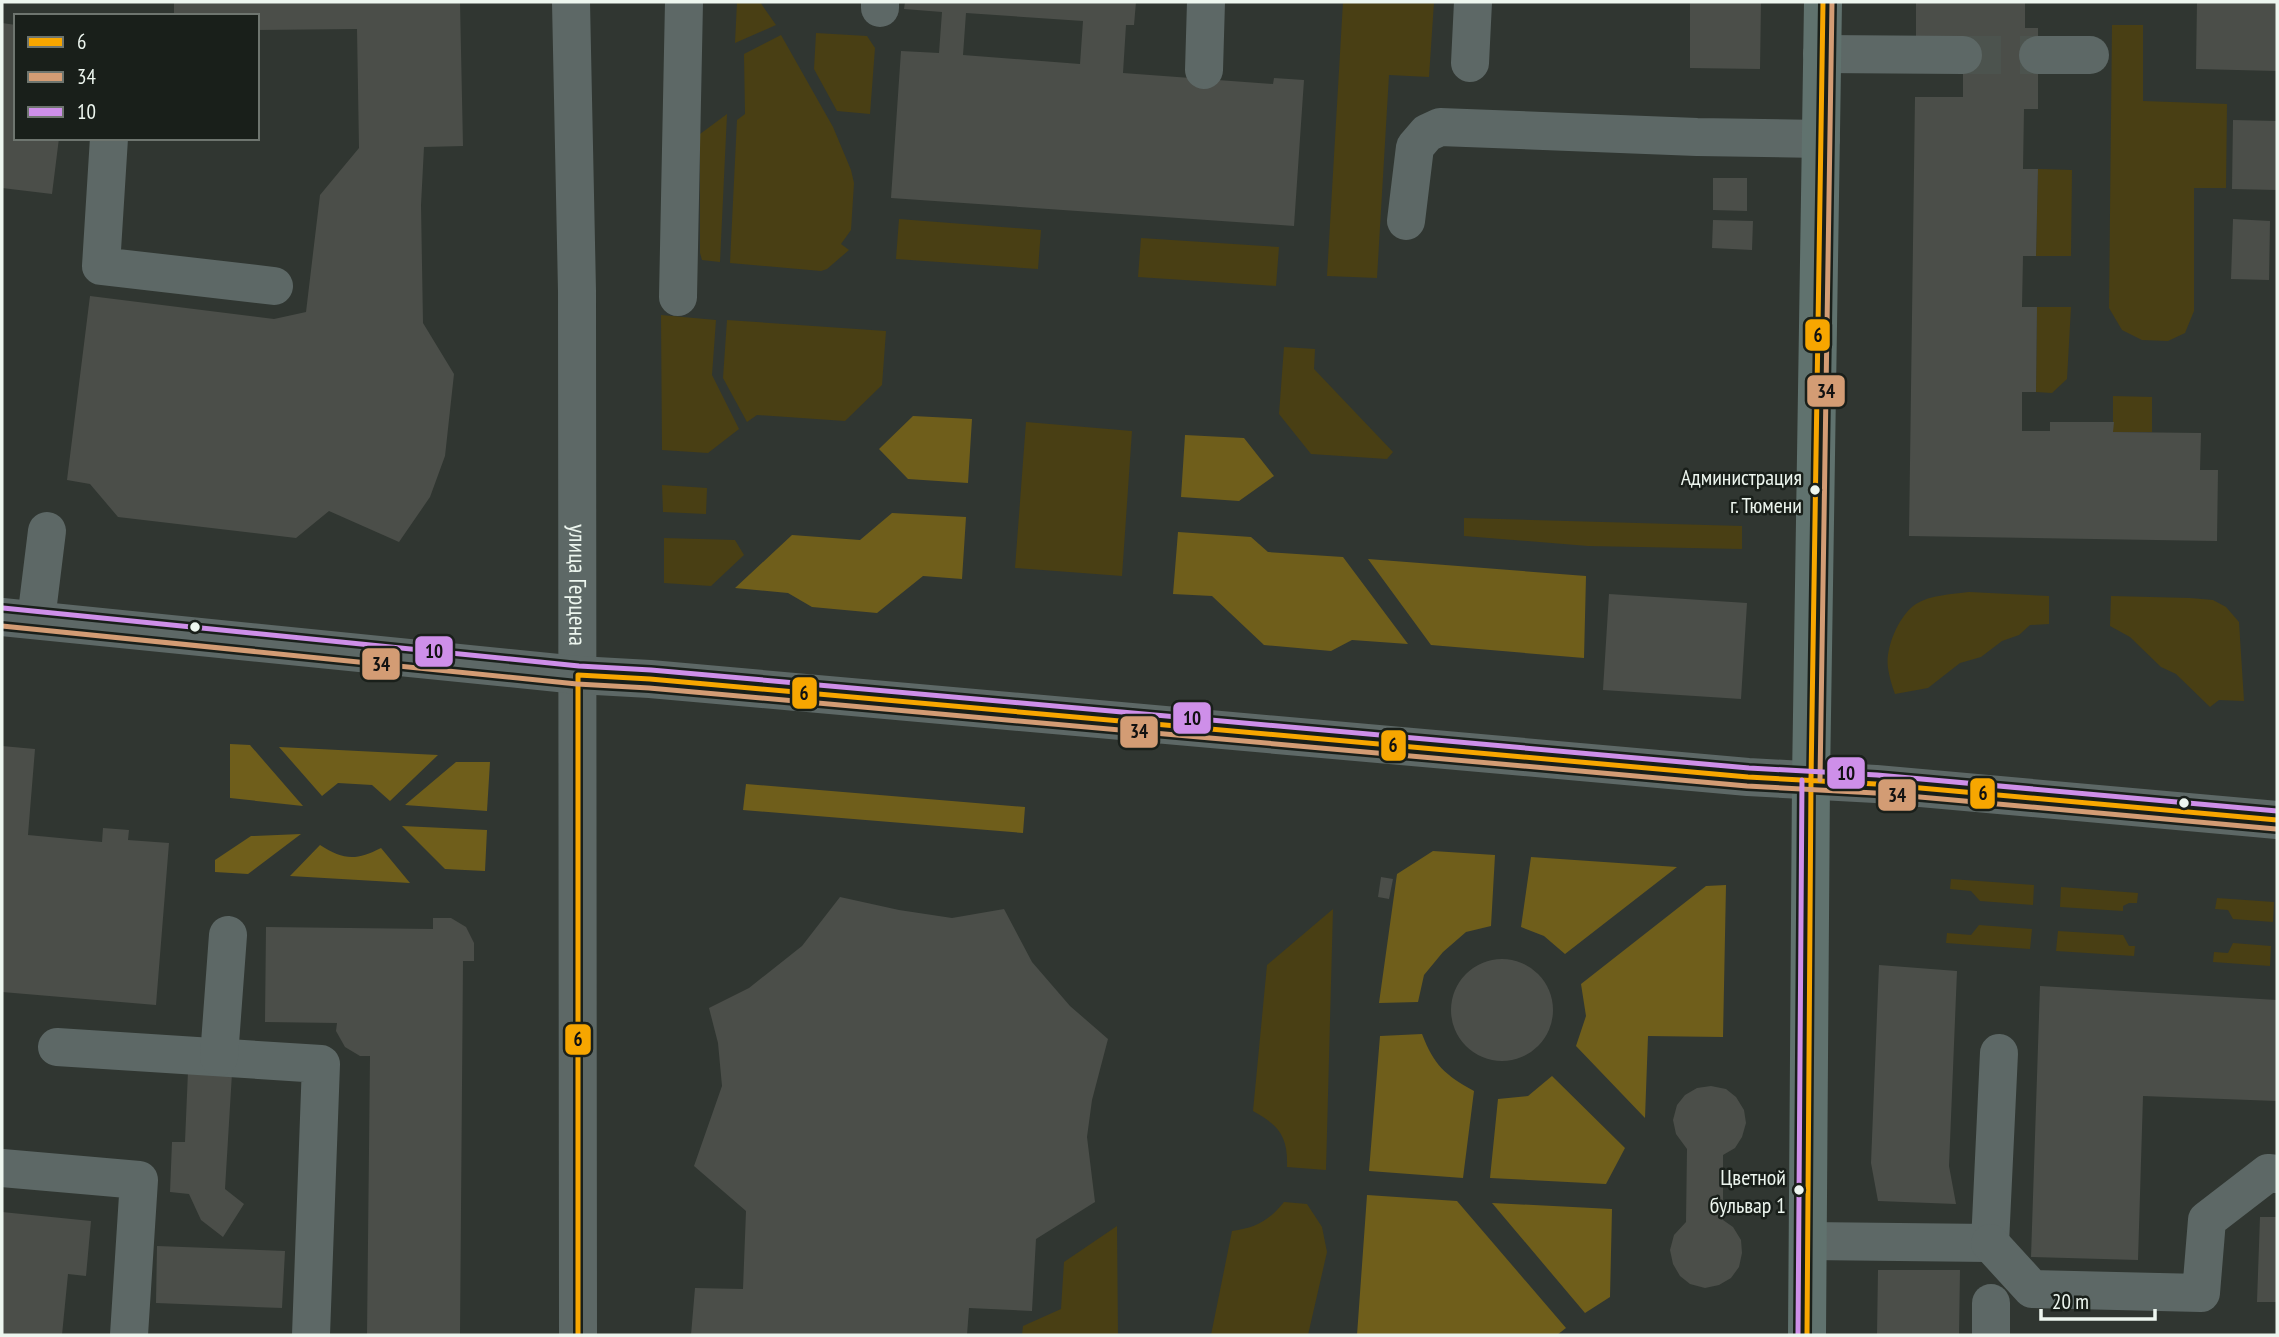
<svg xmlns="http://www.w3.org/2000/svg" width="2279" height="1337" font-family="'PT Sans Narrow',sans-serif">
<style>
.green{fill:#493f14}
.forest{fill:#6f5e1b}
.building{fill:#4b4e49;fill-rule:evenodd}
.lines{fill:none;stroke-linecap:round;stroke-linejoin:round}
.minor-tunnel{stroke:#4c534e;stroke-width:38;stroke-dasharray:38 19;stroke-linecap:butt}
.minor{stroke:#5d6866;stroke-width:38}
.major{stroke:#60726e;stroke-width:38}
.bus-1-casing{stroke:#191f1a;stroke-width:10}
.bus-2-casing{stroke:#191f1a;stroke-width:10}
.bus-3-casing{stroke:#191f1a;stroke-width:10}
.bus-1{stroke:#f7a600;stroke-width:5}
.bus-2{stroke:#d39c74;stroke-width:5}
.bus-3{stroke:#ce8fe9;stroke-width:5}
.bus-dot{fill:#edf6ef;stroke:#191f1a;stroke-width:2.5}
.labels{text-anchor:middle;stroke-width:5;stroke-linejoin:round;paint-order:stroke}
.bus-label{font-size:22px;fill:#edf6ef;stroke:#191f1a;text-anchor:end}
.street-label{font-size:24px;fill:#edf6ef;stroke:#191f1a}
.line-badge{stroke:#191f1a;stroke-width:2.5}
.pale-badge-label{font-size:19px;text-anchor:middle;font-weight:bold;fill:#111}
</style>
<rect width="100%" height="100%" fill="#303631"/>
<path class="green" d="M737 2H760L776 25 735 43Z
M1343 2H1434L1429 77 1389 75 1377 278 1327 276Z
M2112 25H2143V101L2227 104 2226 188H2194V311L2185 333 2168 341 2142 340 2122 330 2109 308Z
M816 33 867 36 875 48 870 114 837 111 814 69Z
M781 35 833 127 851 170 854 183 851 230 841 244 849 250 827 269 821 271 730 263 737 120 745 114 744 54Z
M727 114 720 262 702 260 700 253V134Z
M2038 169 2072 170 2071 256H2036Z
M899 219 1041 230 1038 269 896 259Z
M1141 238 1279 247 1276 286 1138 277Z
M2037 307H2071L2067 379 2052 393 2036 392Z
M661 315 716 320 712 375 739 429 708 453 662 450Z
M727 320 886 331 882 385 845 421 757 415 747 422 723 378Z
M1284 347 1315 349 1314 369 1393 452 1387 459 1311 454 1279 414Z
M2113 396 2152 397V432H2113Z
M1026 422 1132 431 1122 576 1015 568Z
M662 485 707 488 706 514 663 512Z
M1464 518 1742 526V549L1588 546 1464 536Z
M664 538 735 540 744 555 711 586 664 583Z
M1969 592 2049 596V624L2030 625 2019 635 2002 641 1981 657 1960 663 1928 688 1895 694C1892 686 1889 676 1888 668 1885 648 1899 615 1916 604 1930 595 1953 594 1969 592Z
M2111 596 2190 598 2213 600 2226 607 2239 622 2244 701 2219 700 2210 707 2176 674 2161 667 2130 637 2110 626Z
M1951 879 2034 885 2033 905 1980 901 1971 891 1950 889Z
M2061 887 2138 893 2137 903H2129L2123 906V911L2060 907Z
M2217 898 2274 902 2273 922 2233 919 2228 910 2215 909Z
M1333 909 1326 1170 1287 1167C1288 1137 1280 1126 1253 1111L1267 965Z
M1979 925 2032 929 2030 949 1946 943 1947 933 1971 935Z
M2058 931 2123 935 2129 946H2135L2134 956 2056 951Z
M2233 943 2271 946 2270 966 2213 962 2214 952 2228 953Z
M1284 1202 1307 1204 1322 1227 1327 1252 1308 1335H1211L1232 1231C1255 1228 1269 1221 1284 1202Z
M1117 1226 1118 1335H1022L1023 1326 1061 1309 1064 1262Z"/>
<path class="forest" d="M913 416 972 419 968 483 908 479 879 449Z
M1185 435 1244 438 1274 476 1239 501 1181 497Z
M892 513 966 517 962 579 923 576 877 613 812 607 788 593 735 588 792 535 860 540Z
M1178 532 1251 537 1268 552 1343 557 1408 644 1352 640 1331 651 1264 645 1212 596 1173 594Z
M1368 559 1586 576 1584 658 1431 645Z
M230 744 250 745 303 806 230 798Z
M279 747 438 755 390 801 372 785 338 783 322 796Z
M456 762H490L487 811 405 805Z
M746 784 1025 807 1023 833 743 810Z
M402 826 487 830 485 871 445 869Z
M301 834 248 874 215 872V860L251 836Z
M320 845C343 860 356 861 381 848L410 883 290 876Z
M1433 851 1495 855 1491 926 1466 932 1443 952 1424 975 1418 1002 1379 1003 1397 874Z
M1531 857 1677 867 1565 954 1544 936 1521 927Z
M1726 885 1723 1037 1648 1036 1645 1118 1576 1046 1586 1016 1581 984 1706 886Z
M1422 1034C1434 1065 1445 1075 1474 1091L1463 1178 1369 1171 1380 1036Z
M1552 1076 1625 1148 1606 1184 1490 1178 1498 1099 1528 1096Z
M1367 1195 1457 1201 1566 1328 1557 1335H1357Z
M1492 1203 1612 1209 1610 1297 1585 1313Z"/>
<path class="building" d="M174 2H460L463 146 424 147 421 205 423 323 454 374 445 456 430 497 399 542 329 511 296 538 118 517 90 484 67 480 90 296 274 319 306 312 320 195 359 148 357 29 257 30V16H174Z
M905 2H1136L1134 25H1126L1123 73 1273 84 1274 78 1304 80 1294 226 891 198 901 51 939 53 942 12 904 9ZM966 13 1083 21 1080 64 963 55Z
M1690 2H1761L1760 69 1690 68Z
M1916 2H2025V28H2038V109H2024L2023 169H2038L2036 256H2023L2022 307H2037L2036 392H2022V431H2050V422H2114L2113 432 2201 433 2200 470H2218L2217 541 1909 536 1915 97H1963V37H1916Z
M2197 2H2277V71L2196 69Z
M2 23 16 25V138H59L52 194 2 188Z
M2233 120 2277 121V190L2232 189Z
M1713 178H1747V211L1713 210Z
M2233 219 2270 221 2269 280 2231 279Z
M1713 220 1753 221 1752 250 1712 248Z
M1609 594 1747 603 1741 699 1603 690Z
M2 746 35 749 28 835 102 842 103 828 129 830 128 840 169 843 156 1005 2 992Z
M1381 877 1393 879 1389 899 1378 897Z
M840 897 899 910 952 918 1004 909 1032 962 1070 1006 1108 1039 1092 1100 1087 1137 1095 1202 1036 1239 1032 1311 969 1308 967 1335H691L695 1288 743 1289 746 1211 694 1166 722 1086 718 1043 709 1008 749 988 802 946Z
M433 918H451L466 927 474 943V961H463L460 1335H367L370 1056H360L345 1047 336 1031 337 1023 265 1022 266 927 433 929Z
M1451 1010a51 51 0 1 1 102 0a51 51 0 1 1-102 0Z
M1879 965 1957 971 1949 1166 1956 1204 1878 1201 1871 1163Z
M2040 986 2277 1000V1101L2143 1096 2138 1260 2031 1257Z
M188 1071 232 1073 225 1189 244 1204 223 1237 201 1220 189 1194 170 1192 172 1142H185Z
M1711 1086 1726 1089 1736 1097 1744 1110 1746 1123 1742 1137 1735 1148 1723 1155V1220L1733 1227 1741 1240 1742 1253 1739 1267 1731 1278 1719 1285 1705 1288 1690 1284 1680 1276 1673 1264 1670 1250 1674 1235 1686 1222 1687 1149 1676 1134 1673 1120 1677 1105 1685 1095 1697 1088Z
M2 1212 91 1221 86 1276 68 1274 62 1335H2Z
M2260 1217H2277V1302H2257Z
M157 1246 285 1251 282 1308 156 1303Z
M1878 1270H1960L1959 1335H1877Z"/>
<g class="lines">
<path class="minor-tunnel" d="M1963 55H2038"/>
<g class="minor">
<path id="s1" d="M571 2 577 291 578 1335"/>
<path d="M880 2V8"/>
<path d="M1822 54 1963 55"/>
<path d="M2038 55H2090"/>
<path d="M1470 63 1473 2"/>
<path d="M1204 70 1206 2"/>
<path d="M109 138 101 266 274 286"/>
<path d="M1406 221 1415 147 1427 133 1440 127 1697 137 1821 139"/>
<path d="M678 297 684 2"/>
<path d="M2 617 578 675 650 679 1748 777 1876 784 2277 820"/>
<path d="M36 620 47 531"/>
<path d="M57 1047 321 1064 311 1335"/>
<path d="M219 1057 228 935"/>
<path d="M2 1168 139 1180 129 1335"/>
<path d="M1808 1241 1990 1243 1999 1053"/>
<path d="M1990 1243 2032 1289 2201 1293 2207 1220 2268 1173 2277 1174"/>
<path d="M1991 1335V1303"/>
</g>
<path class="major" d="M1807 1335 1811 780 1823 2"/>
<g class="bus-1-casing">
<path id="bus-1" d="M578 1335V675L650 679 1748 777 1876 784 2277 820
M1807 1335 1811 780 1823 2"/>
</g>
<g class="bus-2-casing">
<path id="bus-2" d="M2 626 577 684 649 688 1747 786 1875 793 2276 829
M1820 780 1832 2"/>
</g>
<g class="bus-3-casing">
<path id="bus-3" d="M3 608 579 666 651 670 1749 768 1877 775 2277 811
M1798 1335 1802 780"/>
</g>
<use href="#bus-1" class="bus-1"/>
<use href="#bus-2" class="bus-2"/>
<use href="#bus-3" class="bus-3"/>
</g>
<g class="bus-dot">
<circle cx="1815" cy="490" r="6"/>
<circle cx="195" cy="627" r="6"/>
<circle cx="2184" cy="803" r="6"/>
<circle cx="1799" cy="1190" r="6"/>
</g>
<g class="labels">
<g class="bus-label">
<text x="1802" y="485">Администрация<tspan x="1802" dy="28">г. Тюмени</tspan></text>
<text x="1786" y="1185">Цветной<tspan x="1786" dy="28">бульвар 1</tspan></text>
</g>
<g class="street-label">
<text dy="8" stroke="none"><textPath href="#s1" startOffset="583">улица Герцена</textPath></text>
</g>
</g>
<g class="line-badge">
<rect x="1804" y="318" width="27" height="34" rx="7" fill="#f7a600"/>
<rect x="1806" y="374" width="40" height="34" rx="7" fill="#d39c74"/>
<rect x="414" y="635" width="40" height="33" rx="7" fill="#ce8fe9"/>
<rect x="361" y="647" width="40" height="34" rx="7" fill="#d39c74"/>
<rect x="791" y="676" width="27" height="34" rx="7" fill="#f7a600"/>
<rect x="1172" y="701" width="40" height="34" rx="7" fill="#ce8fe9"/>
<rect x="1119" y="715" width="40" height="34" rx="7" fill="#d39c74"/>
<rect x="1380" y="729" width="27" height="33" rx="7" fill="#f7a600"/>
<rect x="1826" y="756" width="40" height="34" rx="7" fill="#ce8fe9"/>
<rect x="1969" y="777" width="27" height="33" rx="7" fill="#f7a600"/>
<rect x="1877" y="778" width="40" height="34" rx="7" fill="#d39c74"/>
<rect x="564" y="1023" width="28" height="33" rx="7" fill="#f7a600"/>
</g>
<g class="pale-badge-label">
<text x="1818" y="342">6</text>
<text x="1826" y="398">34</text>
<text x="434" y="658">10</text>
<text x="381" y="671">34</text>
<text x="804" y="700">6</text>
<text x="1192" y="725">10</text>
<text x="1139" y="738">34</text>
<text x="1393" y="752">6</text>
<text x="1846" y="780">10</text>
<text x="1983" y="800">6</text>
<text x="1897" y="802">34</text>
<text x="578" y="1046">6</text>
</g>
<rect width="2279" height="1337" fill="none" stroke="#edf6ef" stroke-width="7"/>
<rect x="14" y="14" width="245" height="126" fill="#191f1a" stroke="#6e756f" stroke-width="2"/>
<rect x="28" y="37" width="35" height="10" fill="#f7a600" stroke="#6e756f" stroke-width="2"/>
<text x="77" y="49" font-size="21" fill="#edf6ef">6</text>
<rect x="28" y="72" width="35" height="10" fill="#d39c74" stroke="#6e756f" stroke-width="2"/>
<text x="77" y="84" font-size="21" fill="#edf6ef">34</text>
<rect x="28" y="107" width="35" height="10" fill="#ce8fe9" stroke="#6e756f" stroke-width="2"/>
<text x="77" y="119" font-size="21" fill="#edf6ef">10</text>
<path d="M2041 1309v10h114v-10" fill="none" stroke="#edf6ef" stroke-width="3.5"/>
<text x="2052" y="1309" font-size="21" fill="#edf6ef" stroke="#191f1a" stroke-width="5" paint-order="stroke">20 m</text>
</svg>
